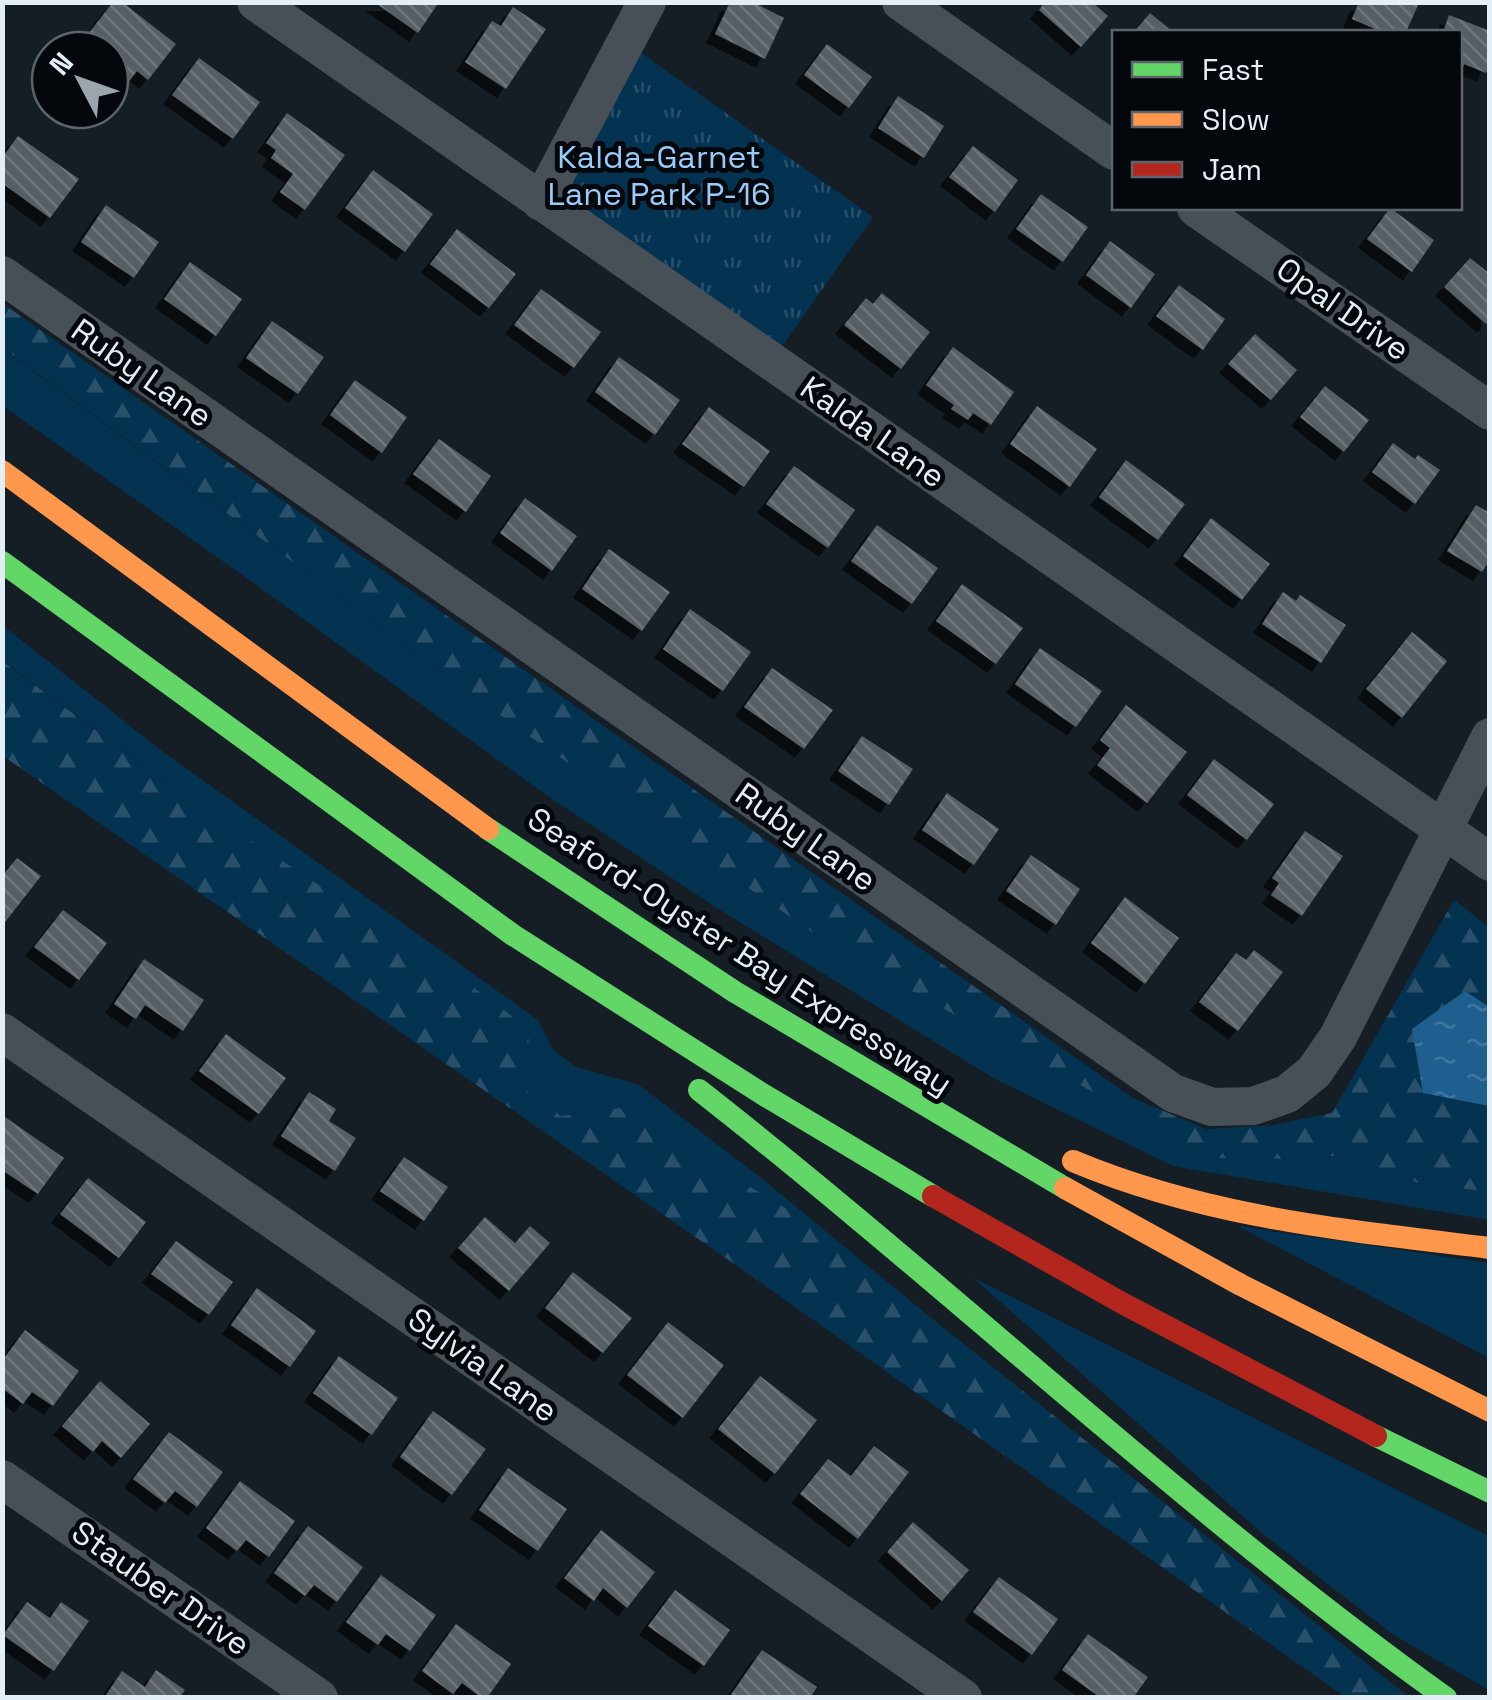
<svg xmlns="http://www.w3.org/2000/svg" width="1492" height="1700" font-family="'Space Grotesk',sans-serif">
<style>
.grass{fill:#043251}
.forest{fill:url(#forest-firs)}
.park{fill:url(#park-tufts)}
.water{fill:url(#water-ripples)}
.building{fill:url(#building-back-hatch);filter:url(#shadow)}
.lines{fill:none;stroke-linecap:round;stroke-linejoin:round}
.street{stroke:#475057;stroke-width:38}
.fast{stroke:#63d668;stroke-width:22}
.slow{stroke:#ff974d;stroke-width:22}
.jam{stroke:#b3261e;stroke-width:22}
.labels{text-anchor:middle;stroke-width:10;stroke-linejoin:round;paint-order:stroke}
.park-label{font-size:32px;fill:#99cbf8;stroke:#04080d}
.street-label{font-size:32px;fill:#e4eef7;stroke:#04080d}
</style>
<defs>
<pattern id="forest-firs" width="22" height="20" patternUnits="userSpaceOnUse" patternTransform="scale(2.5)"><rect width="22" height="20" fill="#043251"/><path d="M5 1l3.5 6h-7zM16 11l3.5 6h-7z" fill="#28506b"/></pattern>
<pattern id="park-tufts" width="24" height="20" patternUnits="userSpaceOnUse" patternTransform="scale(2.5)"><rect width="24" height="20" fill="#043251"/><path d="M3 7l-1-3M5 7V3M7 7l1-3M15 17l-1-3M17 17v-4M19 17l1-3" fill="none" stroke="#28506b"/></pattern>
<pattern id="water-ripples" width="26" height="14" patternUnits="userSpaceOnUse" patternTransform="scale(2.5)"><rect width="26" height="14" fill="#1f5f8f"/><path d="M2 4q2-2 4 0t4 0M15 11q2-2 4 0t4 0" fill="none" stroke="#3f76a0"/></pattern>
<pattern id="building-back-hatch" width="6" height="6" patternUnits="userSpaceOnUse" patternTransform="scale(2.5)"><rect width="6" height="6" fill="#575e64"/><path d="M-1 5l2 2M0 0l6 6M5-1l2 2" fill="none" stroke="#6f757b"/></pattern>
<filter id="shadow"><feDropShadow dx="-9" dy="9" stdDeviation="0" flood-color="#0009"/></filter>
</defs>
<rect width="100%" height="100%" fill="#161e25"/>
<path class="grass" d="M2 348 516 727 835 948 1211 1157 1305 1159 1342 1155 1418 1183 1489 1192V1220L1173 1166 995 1079 720 910 549 797 248 579 3 406Z
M2 625 162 751 538 1020 553 1050 576 1067 639 1085 755 1173 958 1340 815 1226 620 1108 561 1116 526 1091 529 1030 189 799 3 661Z
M1238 1226 1489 1263V1358Z
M972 1277 1489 1536V1690L1395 1636 1263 1534Z"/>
<path class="forest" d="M2 303 1133 1098 1206 1129 1273 1125 1332 1113 1454 900 1489 927V1192L1418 1183 1342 1155 1305 1159 1211 1158 835 948 516 727 3 348Z
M2 661 189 799 489 998 529 1030 527 1091 561 1116 620 1108 815 1226 1409 1697H1345L753 1277 3 756Z"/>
<path class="park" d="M627 43 873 217 771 362 541 202Z"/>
<path class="water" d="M1465 991 1489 1007V1106L1423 1093 1412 1029Z"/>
<path class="building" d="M113 2H122L176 44 148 80 137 71 126 85 110 72 113 51 89 33Z
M374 2H439L418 33Z
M730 2H753L784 18 765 59 715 34Z
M1045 2H1092L1108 16 1081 47 1039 10Z
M1359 2H1412L1418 5 1406 32H1382L1352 19Z
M513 7 546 29 506 89 465 62 492 21 501 26Z
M1150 13 1173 32H1134Z
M1449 15 1490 31V64L1486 73 1464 64 1460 75V32H1443Z
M827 44 872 77 849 108 804 75Z
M199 58 260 102 233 139 172 95Z
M898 96 944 126 924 158 878 128Z
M287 113 345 155 305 210 280 192 293 174 271 158 276 150 266 143Z
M18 136 79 179 50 218 2 183V158Z
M973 146 1018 180 995 212 949 177Z
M373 170 433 214 405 252 345 208Z
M1041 194 1088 227 1063 262 1016 229Z
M106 205 159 242 134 278 81 242Z
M1390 208 1434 240 1412 272 1367 239Z
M457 229 516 274 489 308 430 264Z
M1110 241 1155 274 1131 308 1086 275Z
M1470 258 1490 274V320L1486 324 1444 287Z
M190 262 242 299 216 336 164 299Z
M1179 285 1225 319 1203 350 1156 316Z
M541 289 601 332 574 368 514 325Z
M882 293 930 332 901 369 844 325 866 298 873 304Z
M272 321 324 357 298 394 246 358Z
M1255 334 1297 370 1271 400 1228 364Z
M953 347 1014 392 991 425 973 413 968 420 951 409 954 405 926 385Z
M619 357 680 400 655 435 595 392Z
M355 380 407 417 382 453 330 415Z
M1325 386 1369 420 1344 452 1300 417Z
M1037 406 1097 449 1070 487 1010 444Z
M709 407 770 451 744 487 682 444Z
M439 439 491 476 466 512 413 474Z
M1393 443 1415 459 1418 455 1440 470 1415 504 1372 472Z
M1126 460 1185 504 1158 540 1099 497Z
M794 466 855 510 828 548 766 504Z
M525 498 577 536 552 571 500 533Z
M1476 505 1490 513V560L1482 572 1447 551Z
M1211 518 1270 564 1242 600 1183 556Z
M877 525 938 568 912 604 851 561Z
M609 549 670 592 642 631 582 589Z
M962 584 1023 628 996 664 936 621Z
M1283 592 1296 601 1300 595 1346 625 1321 663 1262 624Z
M690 609 751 652 723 691 663 649Z
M1412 632 1447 661 1402 718 1366 689Z
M1040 648 1102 691 1076 727 1015 684Z
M772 668 833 710 804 749 744 707Z
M1126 705 1187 752 1147 803 1097 765 1110 748 1100 740Z
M862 736 913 769 889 805 838 771Z
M1214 759 1274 804 1247 840 1187 795Z
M947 793 999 829 974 865 922 830Z
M1305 831 1343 856 1302 916 1271 895 1279 883 1272 878Z
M1031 855 1080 889 1056 925 1006 891Z
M17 858 41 876 2 926V876Z
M1125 897 1179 938 1145 984 1091 943Z
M63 910 107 943 79 980 34 947Z
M1254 950 1283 972 1238 1031 1199 1002 1236 953 1246 960Z
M144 959 204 1000 183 1031 145 1005 136 1019 114 1004Z
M226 1034 286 1078 259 1114 199 1071Z
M309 1092 336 1109 329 1121 356 1138 335 1171 281 1136Z
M2 1115 64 1158 38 1194 2 1170Z
M404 1157 448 1187 424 1221 380 1191Z
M88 1178 146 1222 119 1258 60 1214Z
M485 1217 515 1243 530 1226 550 1243 509 1291 458 1248Z
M176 1241 233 1282 209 1315 151 1274Z
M573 1272 632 1318 603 1353 545 1308Z
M257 1288 316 1331 290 1367 231 1325Z
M668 1322 724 1365 683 1418 627 1375Z
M25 1330 79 1371 53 1406 32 1392 23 1404 2 1388V1361Z
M339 1356 398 1398 372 1435 313 1393Z
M760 1376 817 1420 775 1474 718 1429Z
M100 1381 150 1424 121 1458 102 1441 93 1452 62 1426Z
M433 1411 486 1449 452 1495 400 1457Z
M169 1432 223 1472 197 1507 175 1491 165 1503 133 1479Z
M874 1446 909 1472 858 1539 800 1494 828 1459 851 1476Z
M508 1468 567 1509 538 1551 479 1510Z
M240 1481 295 1521 269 1557 246 1540 237 1551 206 1528Z
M913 1522 969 1570 942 1601 887 1552Z
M308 1526 363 1567 337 1602 314 1585 305 1596 274 1573Z
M601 1530 655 1572 627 1608 603 1588 594 1601 564 1578Z
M381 1575 436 1615 410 1651 386 1634 378 1645 346 1622Z
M999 1577 1058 1619 1032 1655 973 1612Z
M675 1590 730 1630 704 1666 648 1626Z
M27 1602 50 1618 61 1602 89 1621 54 1671 3 1635Z
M456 1624 511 1664 487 1698H482L462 1683 453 1694 422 1671Z
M1088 1634 1148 1677 1133 1698H1101L1062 1670Z
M762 1650 817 1687 810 1698 730 1696Z
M156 1670 185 1690 179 1698H104L122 1671 145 1687Z"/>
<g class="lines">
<path class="street" d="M256 2 1490 862
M901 2 1114 151
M541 202 647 2
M1196 208 1490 411
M2 275 1173 1093 1212 1107 1253 1106 1287 1094 1314 1072 1338 1037 1490 737
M2 1032 963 1698
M2 1479 319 1698"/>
<path class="fast" d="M2 562 513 935 764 1095 933 1196
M488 829 735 992 1065 1188
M699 1090C952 1288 1185 1511 1446 1698
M1376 1436 1490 1492"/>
<path class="slow" d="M2 471 488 829
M1073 1161C1209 1218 1346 1230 1490 1248
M1065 1188 1241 1285 1490 1411"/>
<path class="jam" d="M933 1196 1122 1303 1376 1436"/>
</g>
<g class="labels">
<g class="park-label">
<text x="659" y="168">Kalda-Garnet<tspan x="659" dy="37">Lane Park P-16</tspan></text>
</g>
<g class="street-label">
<text transform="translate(1343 309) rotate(35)" y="11">Opal Drive</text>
<text transform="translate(142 373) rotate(35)" y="11">Ruby Lane</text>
<text transform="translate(873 432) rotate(35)" y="11">Kalda Lane</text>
<text transform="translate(806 837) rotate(35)" y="11">Ruby Lane</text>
<text transform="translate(740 951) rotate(33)" y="11">Seaford-Oyster Bay Expressway</text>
<text transform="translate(483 1365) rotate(35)" y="11">Sylvia Lane</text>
<text transform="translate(161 1588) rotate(35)" y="11">Stauber Drive</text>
</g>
</g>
<rect width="1492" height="1700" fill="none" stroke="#e4eef7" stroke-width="10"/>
<rect x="1112" y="30" width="350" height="180" fill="#04080d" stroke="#5e646b" stroke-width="2.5"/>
<rect x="1132" y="62" width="50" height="15" fill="#63d668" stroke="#5e646b" stroke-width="2.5"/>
<text x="1202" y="80" font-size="30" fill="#e4eef7">Fast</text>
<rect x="1132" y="112" width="50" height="15" fill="#ff974d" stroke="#5e646b" stroke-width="2.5"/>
<text x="1202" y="130" font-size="30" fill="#e4eef7">Slow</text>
<rect x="1132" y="162" width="50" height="15" fill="#b3261e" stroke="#5e646b" stroke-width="2.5"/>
<text x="1202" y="180" font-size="30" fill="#e4eef7">Jam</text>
<g transform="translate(80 80) rotate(311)"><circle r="48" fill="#04080d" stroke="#5e646b" stroke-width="2.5"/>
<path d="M0-8L18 38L0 25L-18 38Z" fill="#9ca5ae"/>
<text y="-15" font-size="28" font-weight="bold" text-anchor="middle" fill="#e4eef7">N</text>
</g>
</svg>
